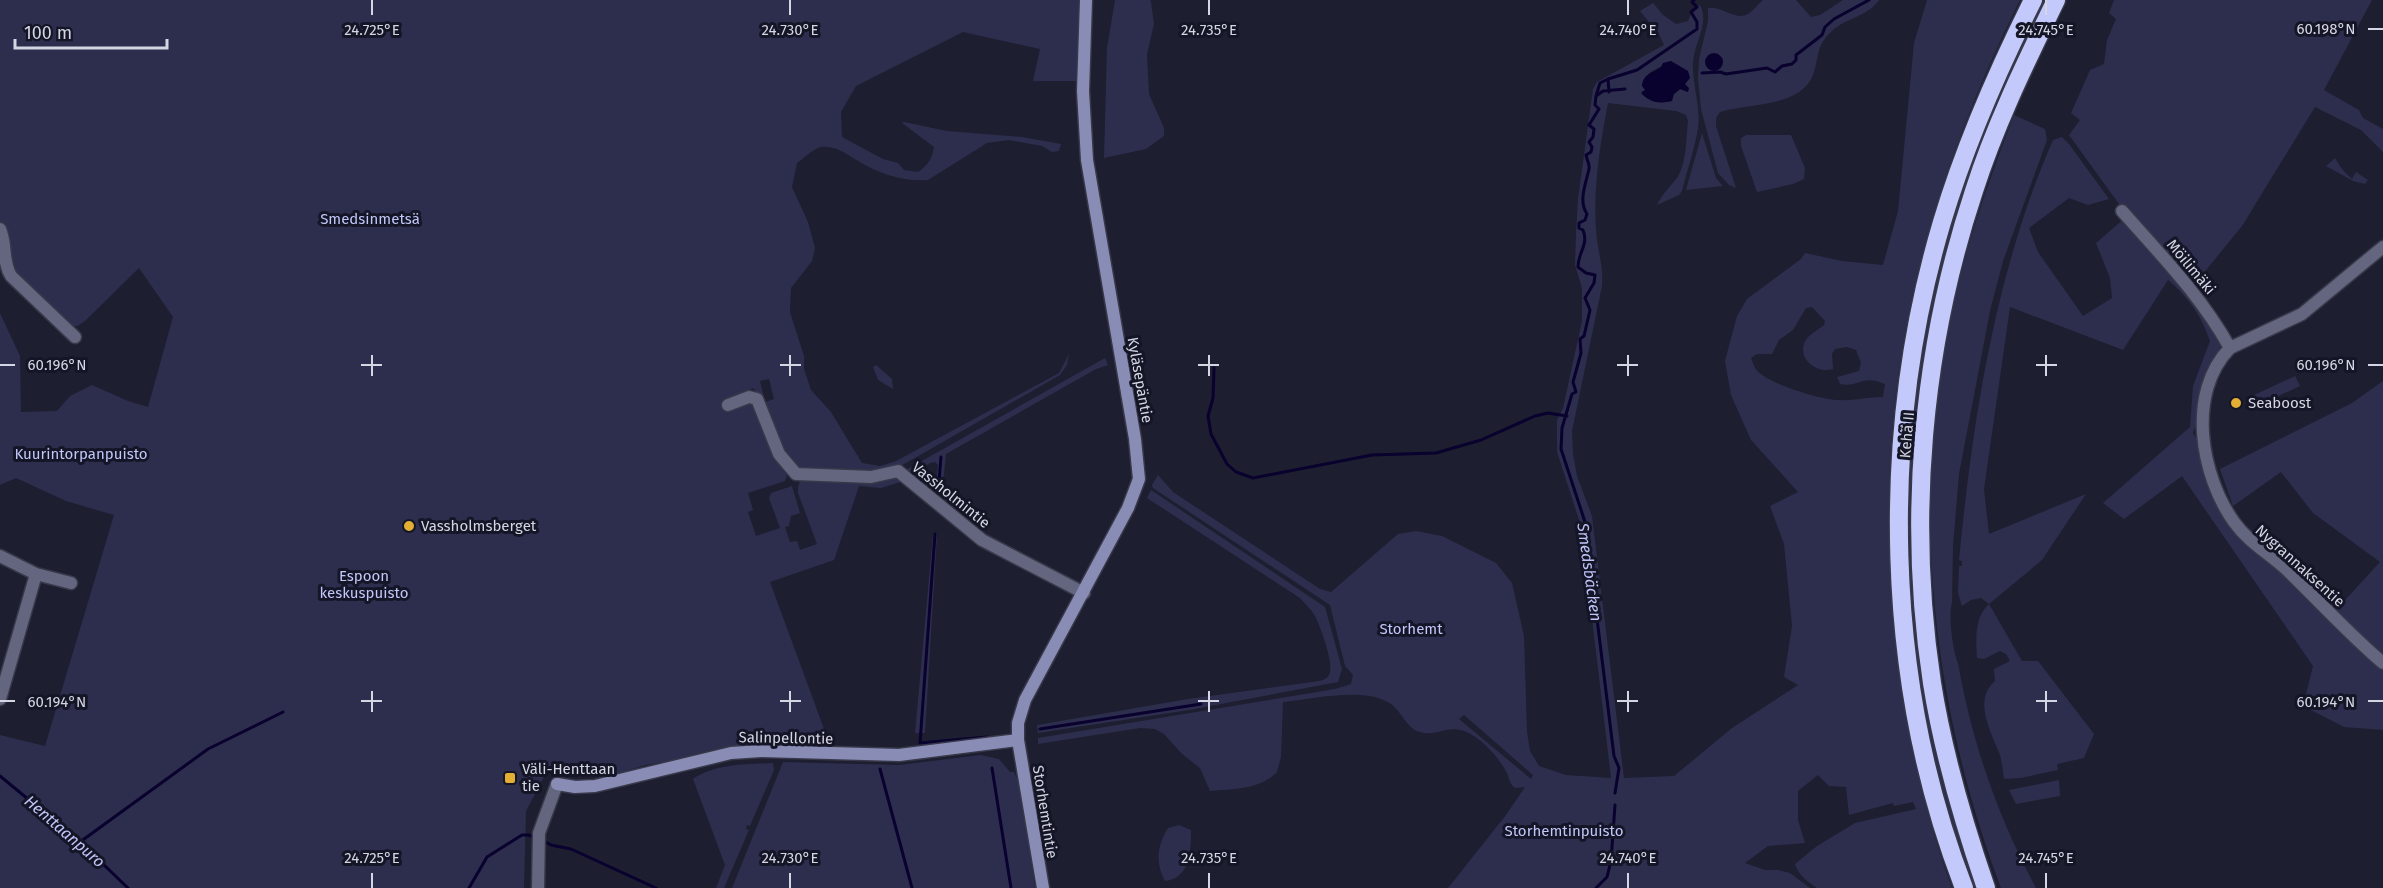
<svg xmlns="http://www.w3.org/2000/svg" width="2383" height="888" font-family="'Fira Sans',sans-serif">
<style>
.green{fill:#2d2e4e;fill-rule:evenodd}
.water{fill:#09012e}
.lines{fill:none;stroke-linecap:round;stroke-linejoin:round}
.stream{stroke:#09012e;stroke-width:3}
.street-casing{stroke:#373849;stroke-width:15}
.secondary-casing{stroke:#373849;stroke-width:15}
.highway-casing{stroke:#373849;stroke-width:21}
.street{stroke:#63667e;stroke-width:12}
.secondary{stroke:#898db5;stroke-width:12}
.highway{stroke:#c4c9fb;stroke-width:18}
.ticks{fill:none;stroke:#d5d6e3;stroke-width:2}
.poi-dot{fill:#e2ae34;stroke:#141526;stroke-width:2}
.labels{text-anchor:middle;stroke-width:6;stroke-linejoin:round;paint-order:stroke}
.park-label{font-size:15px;fill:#c2c6f9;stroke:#141526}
.street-label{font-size:15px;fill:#d5d6e3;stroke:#141526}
.poi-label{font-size:15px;fill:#d5d6e3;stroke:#141526;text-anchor:start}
.water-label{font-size:16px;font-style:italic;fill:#bfc3f6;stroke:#141526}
.ticks-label{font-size:15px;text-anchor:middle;fill:#d5d6e3;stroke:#141526;stroke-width:6;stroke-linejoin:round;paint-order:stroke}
</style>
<rect width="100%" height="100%" fill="#1d1e30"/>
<path class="green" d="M0 0H1079L1077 81H1033L1040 49 963 32 856 86 841 112 842 137 883 159 898 163 904 170 918 172C928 165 932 159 934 147L902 123 904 122 947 131 1022 137 1061 144 1059 151 1052 152 1042 146 1009 140 987 143 928 180C904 182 880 174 860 162 847 155 837 145 821 147 813 149 804 158 797 163L792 187 808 222 815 248 812 261 791 288 790 312 804 356V369L811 390 831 412 862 463 880 466 896 461 1059 373 1069 354 1067 365 1060 375 899 467 879 474 800 470 786 460 763 400 753 388 722 405 724 408 750 398 762 409 782 468 787 475 785 481 748 493 753 510 748 512 756 536 780 528 769 498 771 493 792 486 800 513 791 516 789 526 785 527 790 542 797 541 800 550 817 544 798 493V487L801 478 895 475 907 480 881 488 859 486 834 560 770 582 827 737 835 743 716 749 676 760 645 765 607 777 571 776 549 767 526 811 524 888H0V735L45 746 114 515 66 501 16 478 0 485V313L20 356 21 412 57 411 70 396 92 385 128 401 148 407 173 317 139 268 85 321 78 326H72L12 270 9 261 6 228 0 223ZM769 379 774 399 765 402 760 381Z
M1115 0H1150L1151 2 1154 24 1147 54 1149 94 1164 128V136L1146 149 1104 158 1107 48Z
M1763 0H1796L1811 17 1820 15 1843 0H1879C1867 17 1848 17 1833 30 1815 46 1820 56 1813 75 1800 108 1747 103 1720 112L1716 118V126L1736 188 1729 185 1718 173 1701 109 1698 78 1699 59 1708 21V8C1722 6 1735 21 1748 14 1753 11 1758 4 1763 0Z
M1927 0H2020C1910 221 1865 432 1901 678 1911 749 1927 821 1952 888H1817C1808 882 1798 875 1795 864L1817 846 1855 823 1916 809 1913 802 1894 806 1893 803 1849 815 1846 787 1829 786 1818 775 1798 791V820L1805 843 1768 846 1745 863 1765 870H1778L1790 873 1810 888H1448L1506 815 1525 787C1522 787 1519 788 1516 788 1510 786 1509 778 1507 773 1500 760 1489 747 1477 738 1450 719 1441 738 1420 732 1407 729 1402 712 1391 704 1366 686 1312 699 1283 702L1281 757 1277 772C1260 790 1233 789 1210 791L1200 768 1182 754 1164 734 1155 729 1140 728 1038 744V738L1335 689 1351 684 1353 675 1345 666 1330 605 1153 488 1152 485 1158 475 1173 492 1320 589 1331 592 1398 534 1416 531 1442 536 1496 563 1512 583 1524 636 1527 732 1530 751 1539 766 1566 775 1611 778 1581 526 1557 452V420L1563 408 1582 321V288L1575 265 1576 233 1578 199 1593 89 1597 82 1664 45 1659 34 1640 11 1653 3 1663 15 1676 24 1688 21 1694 7 1700 5C1710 23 1694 43 1693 63 1692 84 1701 107 1698 128 1695 148 1687 170 1682 191L1679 195 1657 205C1662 194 1670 187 1677 178 1687 163 1686 138 1688 121L1686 115 1676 111 1608 103C1600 145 1593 188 1596 230 1597 249 1604 267 1602 286L1572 431 1573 454 1577 476 1592 516 1624 778 1674 776 1732 728 1798 685 1784 677 1792 626 1784 544 1770 506 1798 492 1751 440 1731 395 1725 361 1737 316 1747 299 1801 259 1805 253 1842 261 1883 265 1898 211 1914 43ZM1671 61 1676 66 1688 92 1681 89 1674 94 1641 92 1645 90 1649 73ZM1812 307 1825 321 1824 325C1819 329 1812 333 1808 337 1793 355 1815 375 1833 369L1832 354 1835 349 1847 347 1856 350 1861 363 1859 371 1837 377 1840 384C1861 388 1859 374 1885 384L1883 397C1868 397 1853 401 1836 400 1816 398 1772 385 1757 371 1754 367 1753 363 1751 358L1757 354H1772L1779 340 1793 330 1806 308ZM1464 715 1533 775 1531 779 1459 719Z
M2041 0H2046C2013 71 1980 142 1956 217 1922 326 1907 445 1912 559 1914 591 1920 623 1923 655 1926 679 1928 704 1932 728 1942 783 1960 836 1977 888H1973C1954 832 1937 777 1926 719 1894 562 1903 365 1953 213 1977 139 2009 70 2041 0Z
M2114 0H2372L2324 90 2359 110 2363 118 2383 129V152L2361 130 2315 107 2242 226 2193 286 2119 204 2069 135 2080 120 2071 113 2090 70 2104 64 2107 40 2116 19 2109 13Z
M2014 115 2045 129 2047 140 2003 261 1990 311 1959 474 1953 546 1952 603C1948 615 1953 652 1958 663 1972 743 1998 817 2036 888H2001C1931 703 1909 499 1953 305 1968 240 1990 177 2014 115Z
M1702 133 1716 178 1723 186 1686 190Z
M1746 135H1791L1805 168 1804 179 1793 184 1757 192 1741 146V138Z
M2062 137 2069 144 2109 199 2088 205 2069 198 2029 228 2038 252 2083 316 2112 298 2110 278 2096 243 2125 218 2196 300 2218 336 2221 351 2193 433 2200 445 2224 513 2335 611 2380 562 2313 513 2281 472 2233 506 2220 469 2352 403 2383 381V730L2344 727 2303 706 2313 666 2182 476 2124 519 2103 503 2190 427 2193 386 2210 341C2201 315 2189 298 2168 280L2123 350 2010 307 1984 489 1989 534 2086 494 2042 560 1989 604 2022 661H2038L2094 734 2084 758 2057 764 2058 770 2021 778 2004 779C2003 771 2002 763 2000 755 1992 734 1972 700 1995 681L1994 669 2010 661 2006 654 2000 651 1984 659 1977 658C1976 640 1974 617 1989 604L1981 598 1971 600 1962 606 1958 593 1959 566H1962V561L1959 560C1973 417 1995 273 2053 140Z
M2335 158C2339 166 2345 173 2352 179L2356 172 2368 180 2365 184 2353 181 2326 166Z
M1105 358 1108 365 1096 369 946 454 942 493 935 492 938 465 935 462 930 463 912 477 904 471Z
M876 365 892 379 893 389 878 380 873 367Z
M2295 376 2300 386 2259 405 2254 395Z
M1151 490 1325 607 1342 669 1338 682 1189 710 1038 733 1037 725 1188 699 1312 682C1318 681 1326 681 1329 675 1335 665 1320 626 1315 616 1311 609 1305 604 1300 598L1147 498Z
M933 534H937L925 733H915Z
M981 755 999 759 1010 772H1014L1020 784 1035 888H732L783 762 899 765Z
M773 763 774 770 750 826 747 825 746 829 749 830 724 888H716L725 865 693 779C715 764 747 764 773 763Z
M2059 780 2060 796 2016 804 2009 790Z
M1179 825 1191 830C1191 850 1191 878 1165 881 1155 863 1157 846 1168 828Z"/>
<path class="water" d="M1705 62a9 9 0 1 1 18 0a9 9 0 1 1-18 0Z
M1671 61 1688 71 1690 78 1685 84 1689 88 1688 92 1680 89 1674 94 1672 101C1658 104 1651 103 1641 93L1645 90 1642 86C1643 74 1652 73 1661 67L1663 63Z"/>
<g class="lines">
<path class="stream" d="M1702 73 1720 72 1726 74 1767 68 1775 72 1782 66 1792 64 1796 60V55L1822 35 1825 27 1834 19 1869 0
M1609 92 1608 79 1637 70 1697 29V22L1691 12 1697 7 1692 2 1694 0
M1596 96 1600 83 1608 79
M1214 368 1213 398 1208 416 1211 434 1227 464 1236 472 1253 478 1372 455 1436 453 1481 440 1535 416 1548 413 1567 416
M938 493 941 457
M935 534 920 743 987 737
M1040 729 1201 704
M992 768 1011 888
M880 769 912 888
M0 776 80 842 128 888
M1615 793 1619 768 1614 756 1585 522 1561 449 1562 428 1572 394 1576 392 1573 382 1581 353 1580 339 1584 336 1590 310 1585 298 1594 283 1595 275 1586 273 1578 267C1578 252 1589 245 1583 230L1579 228V223L1585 220 1587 214C1578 201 1586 183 1589 169 1590 165 1587 160 1586 155L1591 152 1592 147 1589 142 1593 137 1594 129 1589 125 1599 109 1595 105 1596 96 1603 91 1625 89
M542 840 551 845 571 849 656 888
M80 842 208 749 283 712
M469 888 487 857 522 835H529L536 838
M1596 888 1607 877 1611 861 1615 805"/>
<g class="street-casing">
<path id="street" d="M2122 211C2161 255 2201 296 2230 348
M0 229C7 245 2 261 11 276L75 337
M2383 247 2302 314 2230 348C2186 393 2201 476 2234 522 2249 543 2270 554 2288 571 2320 602 2350 635 2383 663
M728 405 749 397 757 399 779 454 796 474 871 477 898 471 982 540 1084 593
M0 556 36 574 71 583
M0 699 36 574
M538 888 539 833 557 784"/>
</g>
<g class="secondary-casing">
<path id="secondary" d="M557 784 575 787 595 786 731 753 761 751 899 755 1018 740
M1043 888 1018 740V723L1025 700 1128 508 1139 479 1135 439 1087 160 1083 91 1086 0"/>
</g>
<g class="highway-casing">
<path id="highway" d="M1964 888C1884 681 1879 434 1942 222 1965 145 1997 72 2033 0
M1986 888C1963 821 1943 753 1932 683 1907 519 1922 348 1974 191 1995 125 2026 62 2056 0"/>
</g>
<use href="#street" class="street"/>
<use href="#secondary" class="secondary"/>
<use href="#highway" class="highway"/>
</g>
<path class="ticks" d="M372 0V15M790 0V15M1209 0V15M1628 0V15M2046 0V15M2368 29H2383M372 355V376M790 355V376M1209 355V376M1628 355V376M2046 355V376M0 365H15M361 365H382M780 365H801M1198 365H1219M1617 365H1638M2036 365H2057M2368 365H2383M372 691V712M790 691V712M1209 691V712M1628 691V712M2046 691V712M0 701H15M361 701H382M780 701H801M1198 701H1219M1617 701H1638M2036 701H2057M2368 701H2383M372 873V888M790 873V888M1209 873V888M1628 873V888M2046 873V888"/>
<g class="poi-dot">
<circle cx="2236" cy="403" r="6"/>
<circle cx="409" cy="526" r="6"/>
<rect x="504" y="772" width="12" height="12" rx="3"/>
</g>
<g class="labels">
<g class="park-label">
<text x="370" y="224">Smedsinmetsä</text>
<text x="81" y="459">Kuurintorpanpuisto</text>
<text x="364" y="581">Espoon<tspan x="364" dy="17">keskuspuisto</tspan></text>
<text x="1411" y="634">Storhemt</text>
<text x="1564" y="836">Storhemtinpuisto</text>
</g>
<g class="street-label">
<text transform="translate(2191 267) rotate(50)" y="5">Möilimäki</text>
<text transform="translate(1140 380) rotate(80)" y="5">Kyläsepäntie</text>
<text transform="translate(1907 435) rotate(-85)" y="5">Kehä II</text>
<text transform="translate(951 495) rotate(39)" y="5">Vassholmintie</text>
<text transform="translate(2300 566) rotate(42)" y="5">Nygrannaksentie</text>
<text transform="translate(786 738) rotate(1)" y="5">Salinpellontie</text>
<text transform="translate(1045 812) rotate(81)" y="5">Storhemtintie</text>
</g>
<g class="poi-label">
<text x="2248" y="408">Seaboost</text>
<text x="421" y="531">Vassholmsberget</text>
<text x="522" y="774">Väli-Henttaan<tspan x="522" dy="17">tie</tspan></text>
</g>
<g class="water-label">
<text transform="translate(1590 572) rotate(82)" y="6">Smedsbäcken</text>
<text transform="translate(65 831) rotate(41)" y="6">Henttaanpuro</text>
</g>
</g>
<g class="ticks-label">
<text x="2326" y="34">60.198°N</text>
<text x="372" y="35">24.725°E</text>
<text x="790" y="35">24.730°E</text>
<text x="1209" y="35">24.735°E</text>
<text x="1628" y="35">24.740°E</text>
<text x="2046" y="35">24.745°E</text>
<text x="57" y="370">60.196°N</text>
<text x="2326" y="370">60.196°N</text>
<text x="57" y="707">60.194°N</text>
<text x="2326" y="707">60.194°N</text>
<text x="372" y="863">24.725°E</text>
<text x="790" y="863">24.730°E</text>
<text x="1209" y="863">24.735°E</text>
<text x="1628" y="863">24.740°E</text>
<text x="2046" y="863">24.745°E</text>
</g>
<path d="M15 39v9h152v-9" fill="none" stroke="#d5d6e3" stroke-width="3"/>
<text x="24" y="39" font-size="18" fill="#d5d6e3" stroke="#141526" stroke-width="4.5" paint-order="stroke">100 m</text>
</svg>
